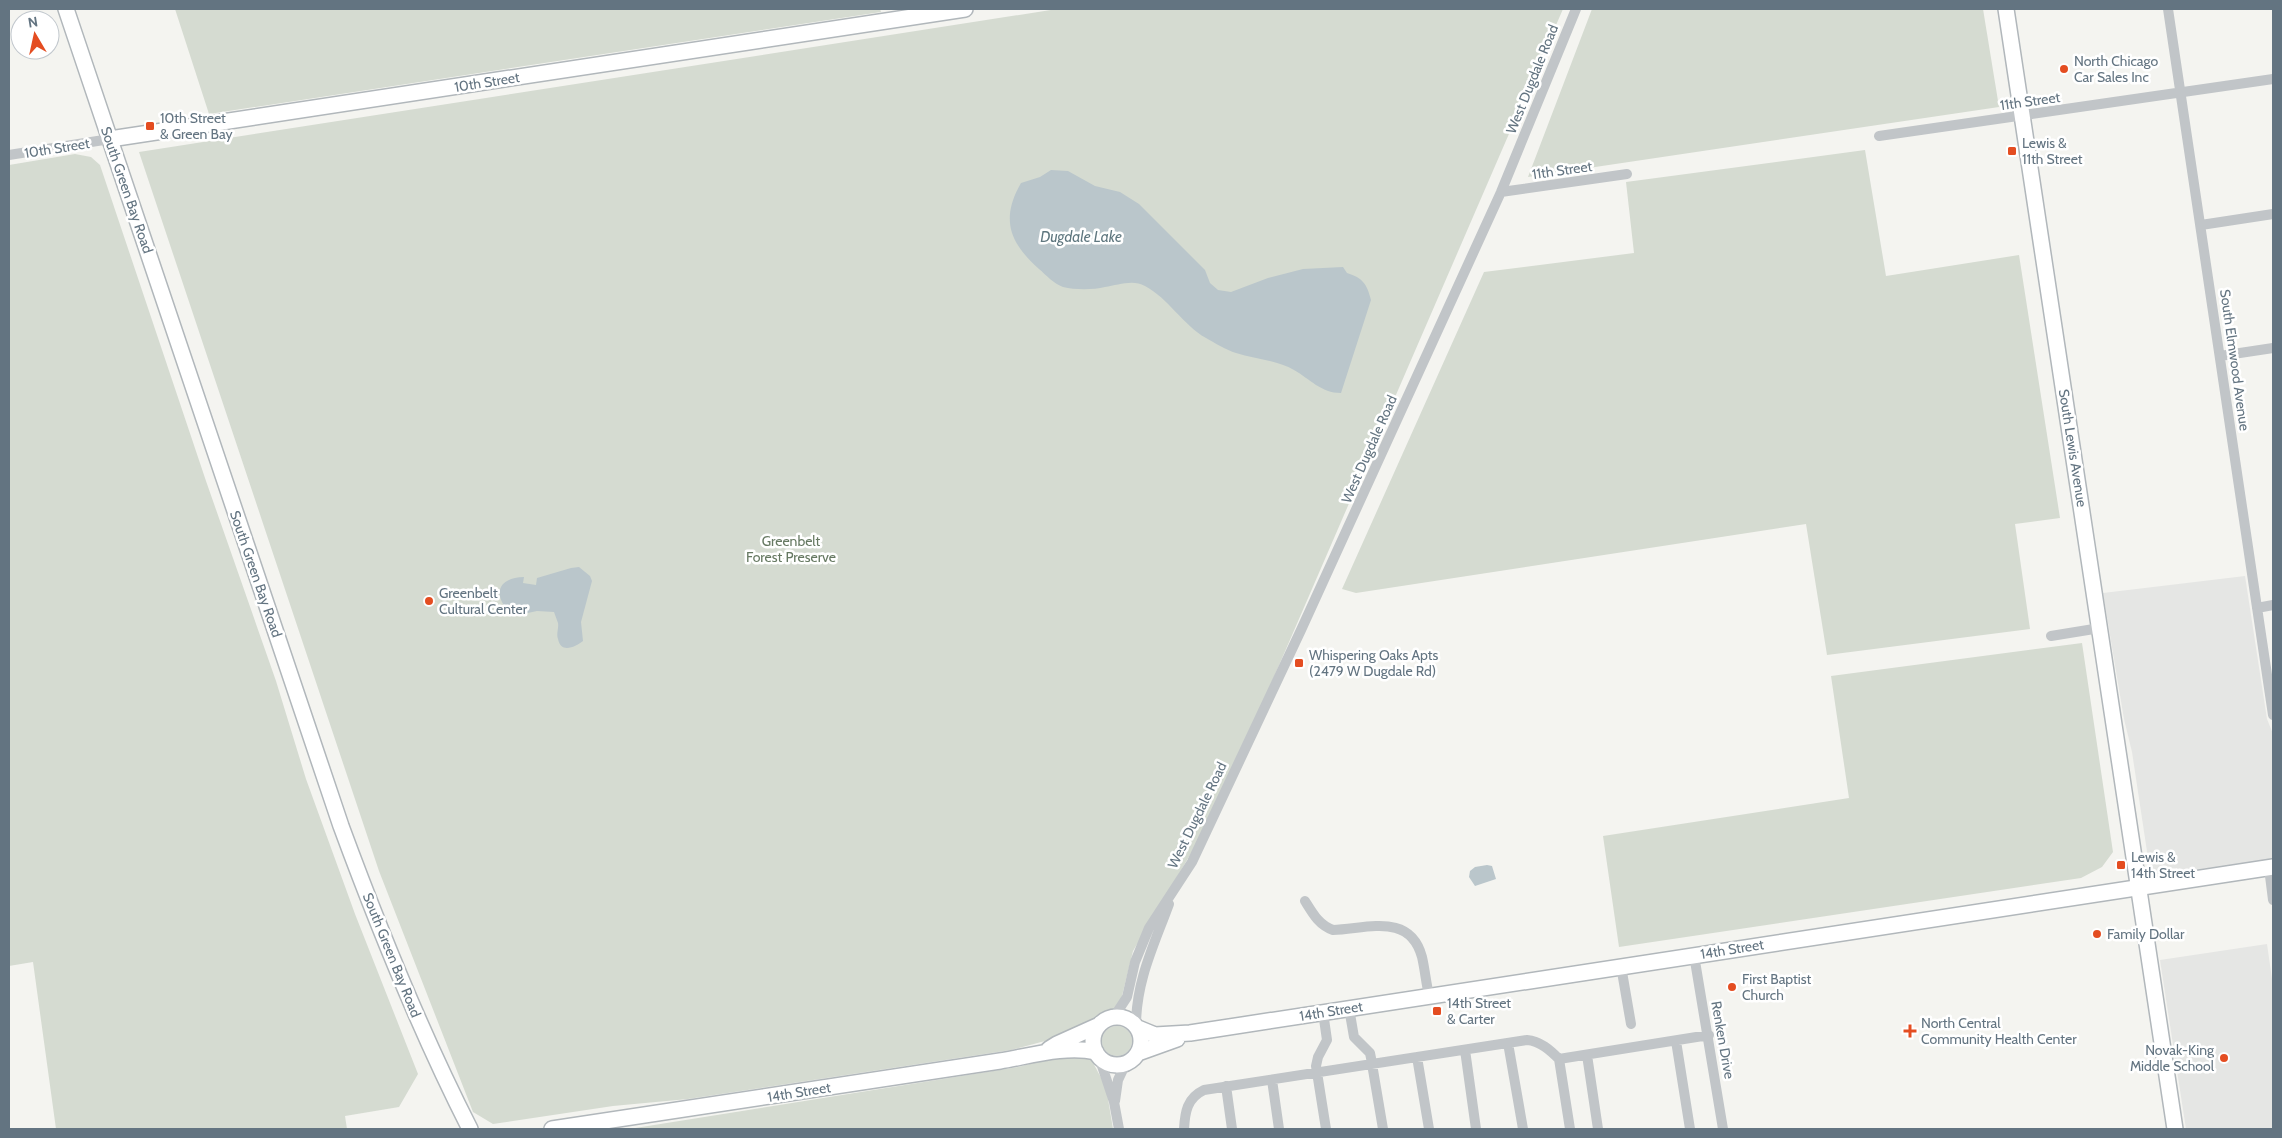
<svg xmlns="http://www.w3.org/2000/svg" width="2282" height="1138" font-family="Cabin,sans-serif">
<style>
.built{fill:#e5e6e4}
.green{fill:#d5dbd1}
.water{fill:#bac6cb}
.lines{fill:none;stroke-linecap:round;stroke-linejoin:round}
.secondary-casing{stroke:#b1b7bb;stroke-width:18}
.street{stroke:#c1c5c8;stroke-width:10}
.secondary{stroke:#fff;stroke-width:15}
.poi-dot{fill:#e44d21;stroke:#fff;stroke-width:2}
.labels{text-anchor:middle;stroke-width:5;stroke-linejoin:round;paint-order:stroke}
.poi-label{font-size:14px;fill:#637481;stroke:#fff;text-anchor:start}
.street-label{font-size:14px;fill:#637481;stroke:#fff}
.park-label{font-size:14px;fill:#667962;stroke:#fff}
.water-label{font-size:15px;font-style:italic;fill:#5f777f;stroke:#fff}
</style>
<rect width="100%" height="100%" fill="#f4f4f0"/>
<path class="built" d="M2245 576 2267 719 2273 734V859L2158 875 2152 870 2148 858 2132 752 2124 719 2103 593Z
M2267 944 2273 986V1129H2186L2160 960Z"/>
<path class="green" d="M175 9H880L881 12 209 114Z
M1057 9H1563L1215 813 1133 951 1120 1004 1110 1013 1071 1034 1011 1050 688 1099 613 1106 493 1124 473 1112 379 871 139 152Z
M1592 9H1983L1999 107 1528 177Z
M1865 150 1886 276 2019 255 2060 518 2015 524 2030 629 1827 655 1806 524 1356 593 1342 589 1484 272 1634 253 1626 182Z
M75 154 91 157 100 165 206 481 276 681 306 779 355 914 418 1074 399 1107 345 1116 347 1129H56L33 962 9 966V165Z
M2082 643 2113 852 2102 867 2081 878 1619 947 1603 836 1849 798 1831 676Z
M1102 1041a15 15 0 1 1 30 0a15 15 0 1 1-30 0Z
M1069 1054 1091 1059 1106 1087 1113 1129H629L1018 1067Z"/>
<path class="water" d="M1051 170 1068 171 1095 186 1120 192 1139 204 1205 270 1210 283 1218 290 1231 292 1268 278 1303 269 1343 267 1347 273C1363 278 1367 284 1371 300L1341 393C1321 393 1310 379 1294 370 1277 360 1255 359 1236 353 1226 350 1215 343 1206 338 1183 325 1168 298 1145 286 1133 279 1118 285 1105 287 1093 290 1075 290 1063 287 1054 284 1046 275 1039 269 1010 243 1000 220 1021 183L1040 177Z
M579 567 590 576 592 581 581 622 583 641C575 647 561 654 558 639 556 634 559 628 558 623 557 620 555 615 554 612L537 611 514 616C493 599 494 578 524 577L523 583 536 585 537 578 571 568Z
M1487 865 1492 866 1496 879 1475 886 1469 877 1470 871 1475 867Z"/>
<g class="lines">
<g class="secondary-casing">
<path id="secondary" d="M66 9 341 826C379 929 420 1031 470 1129
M2006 9 2175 1129
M110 139 965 9
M1093 1041a24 24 0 1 1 48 0a24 24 0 1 1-48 0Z
M1138 1028 1155 1035 1190 1033 2273 867
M1049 1049 1057 1044 1097 1026
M1138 1053 1177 1039
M552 1129 1000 1061C1030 1056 1066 1045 1096 1052"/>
</g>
<path class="street" d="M2168 9 2273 715
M1879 136 2273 79
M9 155 110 139
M1501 192 1627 174
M2201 225 2273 214
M2220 356 2273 348
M2257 608 2273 605
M2051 636 2100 628
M2269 868 2273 900
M1305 901C1313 914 1319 925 1333 930 1367 929 1410 912 1422 957 1425 970 1426 983 1429 995
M1694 955 1723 1129
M1621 966 1631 1024
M1349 1008 1354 1037 1370 1053 1371 1058 1383 1129
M1323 1012 1327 1040 1318 1057 1316 1066 1326 1129
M1114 1017 1127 997 1135 962 1149 928 1192 862 1301 630 1501 192 1576 9
M1136 1026C1136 981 1154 945 1169 904
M1676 1041 1690 1129
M1508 1043 1523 1129
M1465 1050 1476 1129
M1587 1055 1598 1129
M1099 1057 1114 1102 1119 1129
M1417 1057 1429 1129
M1559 1059 1709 1035
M1272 1080 1279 1129
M1226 1086 1232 1129
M1115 1101 1118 1080 1126 1063
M1184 1129C1185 1112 1187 1098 1204 1090L1527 1040C1540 1041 1550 1050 1559 1059L1570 1129"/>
<use href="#secondary" class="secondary"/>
</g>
<g class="poi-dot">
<circle cx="2064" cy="69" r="5"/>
<rect x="145" y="121" width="10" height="10" rx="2.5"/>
<rect x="2007" y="146" width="10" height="10" rx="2.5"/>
<circle cx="429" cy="601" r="5"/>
<rect x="1294" y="658" width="10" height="10" rx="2.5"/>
<rect x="2116" y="860" width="10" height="10" rx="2.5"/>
<circle cx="2097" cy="934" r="5"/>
<circle cx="1732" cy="987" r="5"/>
<rect x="1432" y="1006" width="10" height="10" rx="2.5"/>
<path d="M1907.5 1023.5h5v5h5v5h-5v5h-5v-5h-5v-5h5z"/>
<circle cx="2224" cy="1058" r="5"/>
</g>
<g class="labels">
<g class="poi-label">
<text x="2074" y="66">North Chicago<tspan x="2074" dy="16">Car Sales Inc</tspan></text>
<text x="160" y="123">10th Street<tspan x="160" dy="16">&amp; Green Bay</tspan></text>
<text x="2022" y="148">Lewis &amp;<tspan x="2022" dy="16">11th Street</tspan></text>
<text x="439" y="598">Greenbelt<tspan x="439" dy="16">Cultural Center</tspan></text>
<text x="1309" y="660">Whispering Oaks Apts<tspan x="1309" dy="16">(2479 W Dugdale Rd)</tspan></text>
<text x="2131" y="862">Lewis &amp;<tspan x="2131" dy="16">14th Street</tspan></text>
<text x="2107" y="939">Family Dollar</text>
<text x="1742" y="984">First Baptist<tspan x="1742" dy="16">Church</tspan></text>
<text x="1447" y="1008">14th Street<tspan x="1447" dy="16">&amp; Carter</tspan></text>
<text x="1921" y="1028">North Central<tspan x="1921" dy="16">Community Health Center</tspan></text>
<text x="2214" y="1055" text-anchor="end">Novak-King<tspan x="2214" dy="16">Middle School</tspan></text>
</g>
<g class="street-label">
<text transform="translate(1532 79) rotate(-68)" y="5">West Dugdale Road</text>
<text transform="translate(487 82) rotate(-9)" y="5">10th Street</text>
<text transform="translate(2030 101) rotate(-8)" y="5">11th Street</text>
<text transform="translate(57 148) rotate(-9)" y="5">10th Street</text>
<text transform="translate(1562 170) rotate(-8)" y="5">11th Street</text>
<text transform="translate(127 190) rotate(71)" y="5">South Green Bay Road</text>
<text transform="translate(2235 360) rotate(82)" y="5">South Elmwood Avenue</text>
<text transform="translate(2073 448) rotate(81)" y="5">South Lewis Avenue</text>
<text transform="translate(1369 449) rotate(-66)" y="5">West Dugdale Road</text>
<text transform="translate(256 574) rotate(71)" y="5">South Green Bay Road</text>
<text transform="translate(1197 815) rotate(-64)" y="5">West Dugdale Road</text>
<text transform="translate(1732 949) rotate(-9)" y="5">14th Street</text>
<text transform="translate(392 955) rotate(68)" y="5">South Green Bay Road</text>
<text transform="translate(1331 1011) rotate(-9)" y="5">14th Street</text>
<text transform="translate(1723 1040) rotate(80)" y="5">Renken Drive</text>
<text transform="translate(799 1092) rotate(-9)" y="5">14th Street</text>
</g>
<g class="park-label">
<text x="791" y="546">Greenbelt<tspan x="791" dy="16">Forest Preserve</tspan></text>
</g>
<g class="water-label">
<text x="1081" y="242">Dugdale Lake</text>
</g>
</g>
<rect width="2282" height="1138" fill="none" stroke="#637481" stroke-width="20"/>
<g transform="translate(35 35) rotate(351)"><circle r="24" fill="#ffffff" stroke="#c1c7cd"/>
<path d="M0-4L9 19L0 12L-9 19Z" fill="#e44d21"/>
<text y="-8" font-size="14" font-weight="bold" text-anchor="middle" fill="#637481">N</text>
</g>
</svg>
